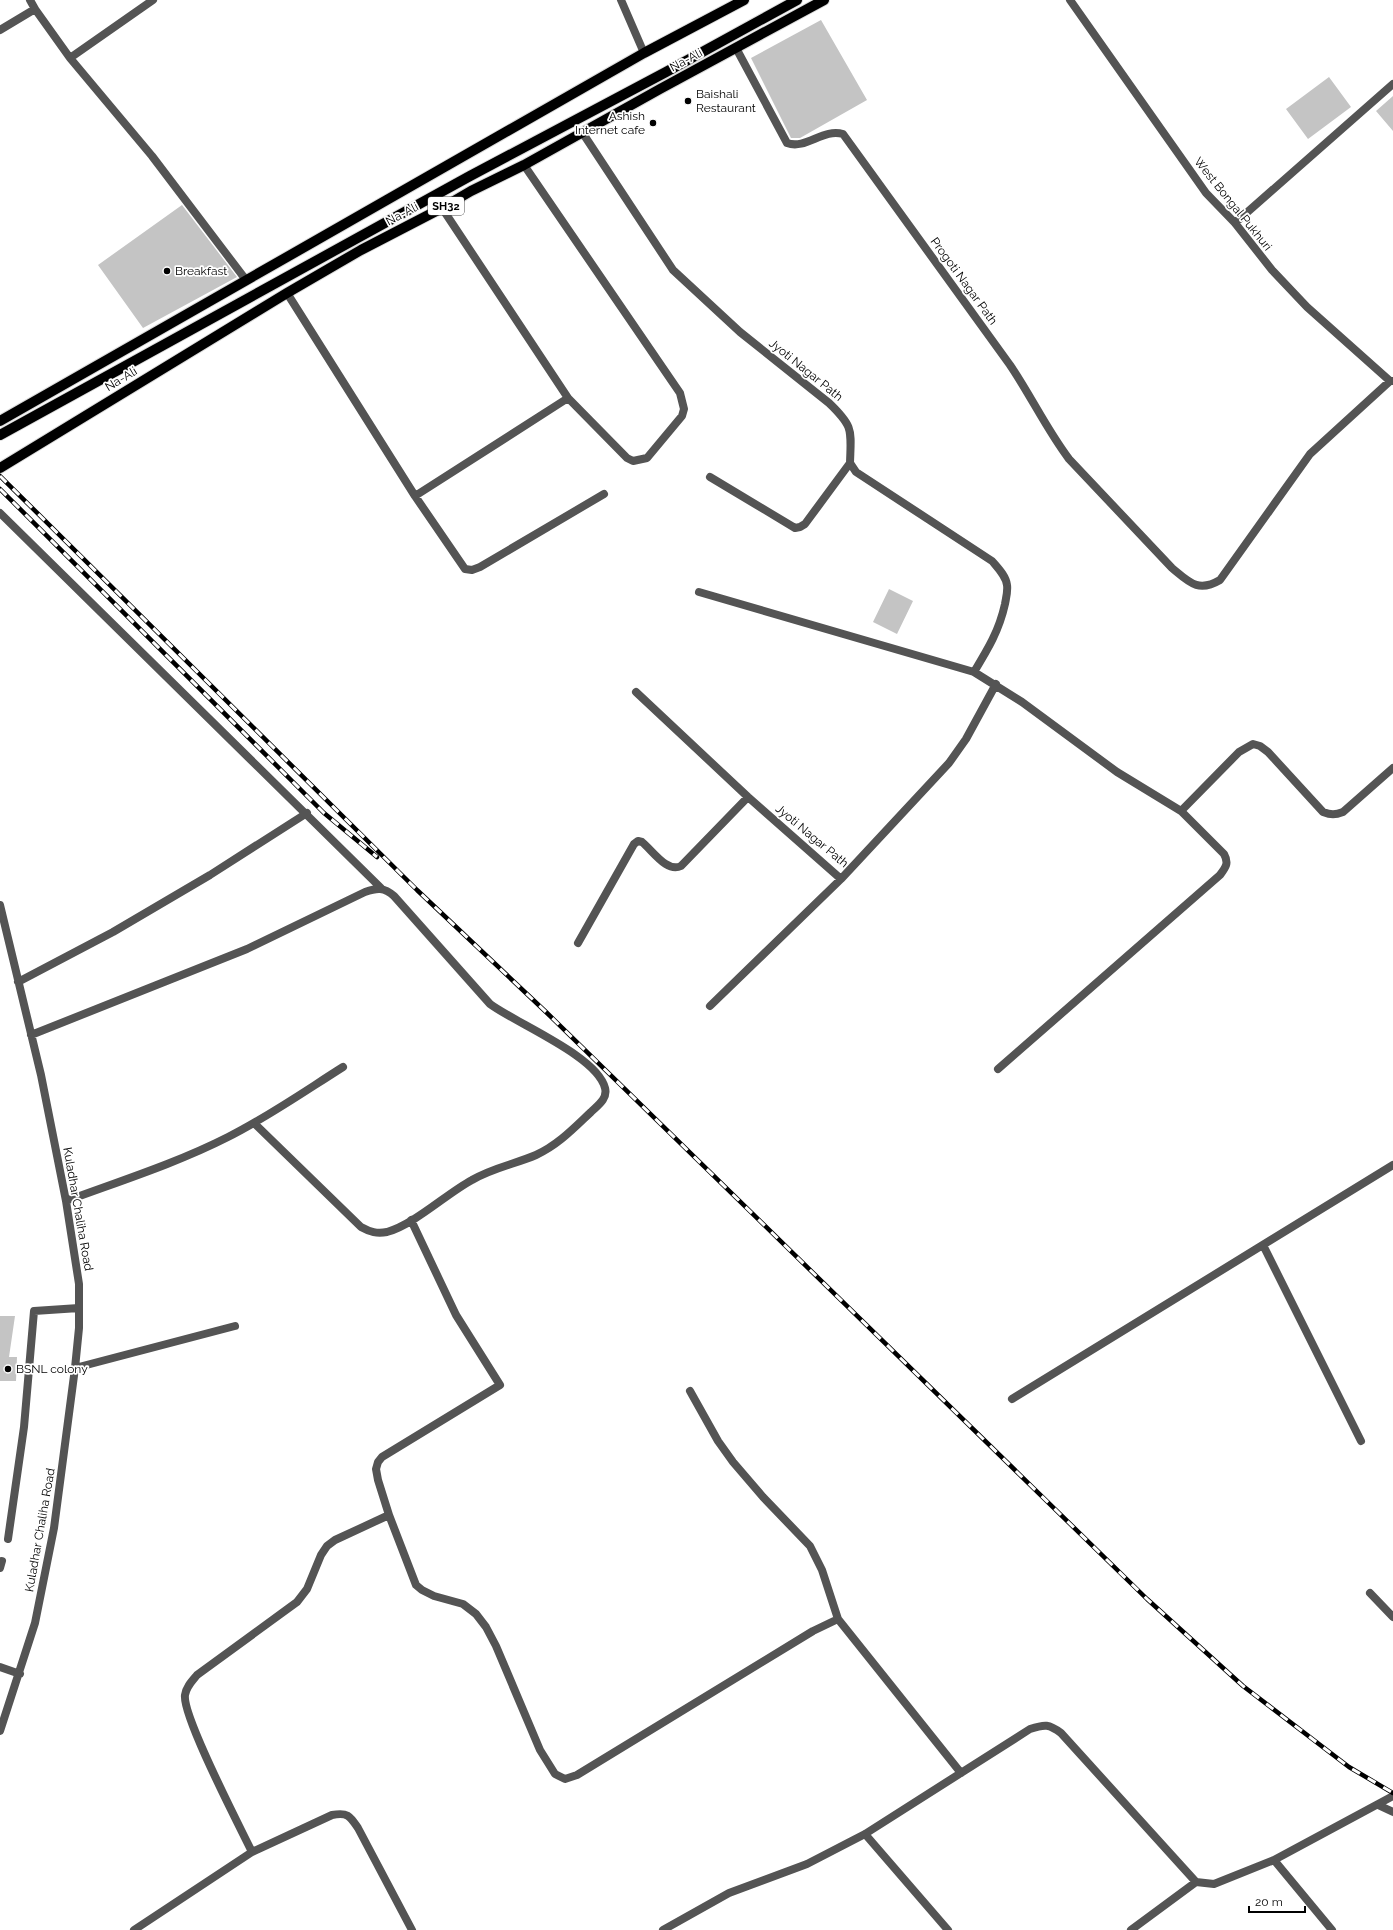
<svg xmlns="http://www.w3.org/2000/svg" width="1393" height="1930" font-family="Raleway,sans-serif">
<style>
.building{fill:#c4c4c4}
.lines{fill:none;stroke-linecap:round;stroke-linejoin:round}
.primary-casing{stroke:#dbdbdb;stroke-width:12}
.street{stroke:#545454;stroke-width:8}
.primary{stroke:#000;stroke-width:10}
.rail-casing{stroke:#000;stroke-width:4.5}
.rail{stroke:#fff;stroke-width:3;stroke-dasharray:9;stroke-linecap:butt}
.poi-dot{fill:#000;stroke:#fff;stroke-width:1.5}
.labels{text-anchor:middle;stroke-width:3.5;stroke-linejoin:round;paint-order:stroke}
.shield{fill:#fff;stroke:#4c4c4c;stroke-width:1}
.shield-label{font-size:11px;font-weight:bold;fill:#000}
.street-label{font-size:12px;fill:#000;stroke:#fff}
.poi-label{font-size:12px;fill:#000;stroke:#fff;text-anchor:start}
</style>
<rect width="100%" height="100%" fill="#fff"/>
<path class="building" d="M821 20 867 100 800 138H791L751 58Z
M1329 77 1351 107 1308 139 1286 109Z
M1393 96V131L1376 111Z
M182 205 237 277 143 328 98 265Z
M889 589 913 601 897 634 873 622Z
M0 1316H15L9 1357H17L16 1381H0Z"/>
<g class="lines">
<g class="primary-casing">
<path id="primary" d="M0 421 644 53 744 0
M0 435 470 176 666 72 797 0
M0 468 287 293 361 250 442 208 471 191 524 165 660 89 824 0"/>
</g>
<path class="street" d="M30 0 35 9
M621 0 644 53
M1070 0 1206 193 1235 223 1272 270 1307 307 1390 381H1393
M0 30 35 9 70 58 152 156 246 280
M736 48 787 143C806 150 823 128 843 134L1010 365C1031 396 1047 430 1069 459L1172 568C1189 582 1198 593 1220 580L1310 454 1390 381
M70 58 153 0
M582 132 673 270 740 332 829 403C854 427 851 430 850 463L856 472 992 561C998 568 1006 576 1007 585 1008 591 1006 598 1005 604 999 631 988 649 974 672
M524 165 680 393 684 409 682 416 647 458 633 461 627 458 568 398
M1235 223 1393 84
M287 293 415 496 465 569 472 570 480 567 604 494
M710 477 795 528 800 527 805 524 850 463
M415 496 568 398 442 208
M0 513 381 888
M699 592 974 672 1022 702 1117 772 1181 811 1224 854C1229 863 1226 867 1220 875L998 1069
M636 692 748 797 841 879 949 763 966 739 996 684
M1181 811 1239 752 1253 744 1260 746 1268 752 1323 812C1331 815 1335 815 1343 812L1393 768
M0 905 41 1075 66 1201 79 1284V1328L75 1368 54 1528 35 1623 0 1731
M578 943 634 844 638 841 642 842C653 851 667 873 681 866L748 797
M18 982 113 932 210 875 307 813
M710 1006 841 879
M31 1035 247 949 365 892C377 888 384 887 394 896L490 1004C517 1024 597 1056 605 1088 608 1099 597 1106 591 1112 574 1128 558 1145 536 1155 515 1164 492 1168 472 1180 446 1194 415 1224 387 1232 377 1234 370 1232 361 1227L254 1123
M66 1201C120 1181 177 1163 228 1137 268 1117 305 1091 343 1067
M411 1220 456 1315 500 1385 382 1457 378 1462 376 1469 378 1480 389 1515 416 1585 422 1590 434 1596 463 1604 476 1614 486 1627 496 1646 540 1750 555 1774 565 1779 577 1775 813 1631 838 1619
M1263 1245 1361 1441
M75 1368 235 1326
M690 1391 718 1441 733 1462 763 1497 810 1546 822 1570 838 1619 961 1773
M1012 1399 1393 1165
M8 1539 24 1427 34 1311 79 1308
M0 1568 2 1561
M1370 1593 1393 1617
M0 1667 20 1674
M1378 1805 1393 1812
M865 1834 948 1930
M252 1852C240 1827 182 1716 185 1695 186 1687 192 1681 197 1675L297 1602 307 1589 321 1555 327 1546 335 1540 389 1515
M1274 1860 1393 1796
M134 1930 252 1852 332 1815C348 1812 350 1816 358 1828L412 1930
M663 1930 729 1893 807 1864 865 1834 1030 1729C1045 1724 1049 1724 1061 1733L1196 1882 1214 1884 1274 1860 1332 1930
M1131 1930 1196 1882"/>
<use href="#primary" class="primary"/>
<g class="rail-casing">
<path id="rail" d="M0 476 417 890 546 1012 1147 1599 1243 1686 1349 1767 1393 1793
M0 489 324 813 377 857"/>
</g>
<use href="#rail" class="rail"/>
</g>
<g class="poi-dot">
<circle cx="688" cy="101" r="4"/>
<circle cx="653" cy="123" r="4"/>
<circle cx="167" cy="271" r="4"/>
<circle cx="8" cy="1369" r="4"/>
</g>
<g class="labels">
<rect class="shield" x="428" y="197" width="36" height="18" rx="3"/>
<g class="shield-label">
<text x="446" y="210">SH32</text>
</g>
<g class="street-label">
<text transform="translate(686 60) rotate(-28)" y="4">Na-Ali</text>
<text transform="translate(1233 204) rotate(51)" y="4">West Bongal Pukhuri</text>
<text transform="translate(402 214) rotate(-28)" y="4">Na-Ali</text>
<text transform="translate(964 281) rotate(54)" y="4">Progoti Nagar Path</text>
<text transform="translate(806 370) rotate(39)" y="4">Jyoti Nagar Path</text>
<text transform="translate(121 379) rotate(-31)" y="4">Na-Ali</text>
<text transform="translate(812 836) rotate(40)" y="4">Jyoti Nagar Path</text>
<text transform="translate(78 1209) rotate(80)" y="4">Kuladhar Chaliha Road</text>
<text transform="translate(40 1530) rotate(-80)" y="4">Kuladhar Chaliha Road</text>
</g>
<g class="poi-label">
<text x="696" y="98">Baishali<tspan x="696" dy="14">Restaurant</tspan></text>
<text x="645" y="120" text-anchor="end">Ashish<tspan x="645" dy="14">Internet cafe</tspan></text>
<text x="175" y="275">Breakfast</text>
<text x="16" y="1373">BSNL colony</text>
</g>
</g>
<path d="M1249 1906v6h56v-6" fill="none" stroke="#000000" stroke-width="2"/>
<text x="1255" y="1906" font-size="12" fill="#000000" stroke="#ffffff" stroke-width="3" paint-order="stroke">20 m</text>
</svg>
